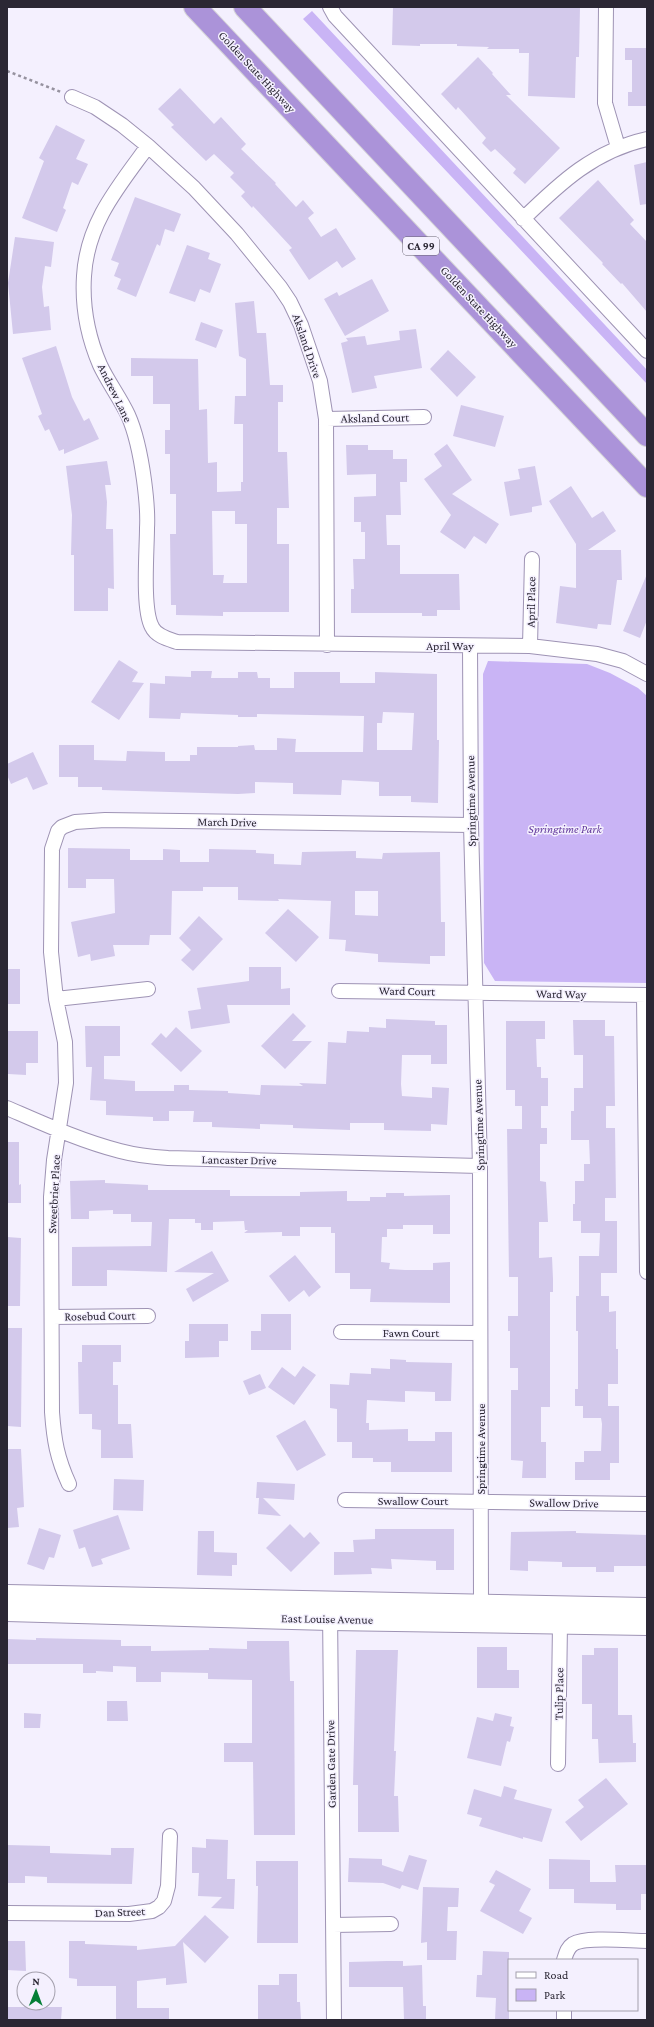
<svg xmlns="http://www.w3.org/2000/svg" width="654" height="2027" font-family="'Crimson Pro',serif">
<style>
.green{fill:#c9b4f5}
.building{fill:#d3c9eb;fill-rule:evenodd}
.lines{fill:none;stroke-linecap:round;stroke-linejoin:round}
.street-casing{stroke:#9e93b4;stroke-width:16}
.secondary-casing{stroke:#9e93b4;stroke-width:22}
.highway-casing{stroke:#d5d4d6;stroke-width:24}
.path{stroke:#96929f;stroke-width:2.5;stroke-dasharray:3 3;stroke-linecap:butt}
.street{stroke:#fff;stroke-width:14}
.secondary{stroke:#fff;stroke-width:20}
.highway{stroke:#ab93d9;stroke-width:22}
.labels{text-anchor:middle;stroke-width:3;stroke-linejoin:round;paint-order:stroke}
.shield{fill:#f4f0fe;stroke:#676371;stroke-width:1}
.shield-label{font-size:11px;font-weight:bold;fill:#2b2734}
.street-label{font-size:12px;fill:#2b2734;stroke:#f4f0fe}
.park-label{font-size:12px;font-style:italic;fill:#643b9d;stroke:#f4f0fe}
</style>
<rect width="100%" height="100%" fill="#f4f0fe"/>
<path class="green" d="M312 11 647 370V384L303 19Z
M488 661 587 664 610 673 638 688 647 696V983L495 981 484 963 483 674Z"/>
<path class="building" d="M393 7H580L579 57H576L575 98 528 96 529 53H519V49H487L489 47 457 46V44H420V46L392 45Z
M625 48H647V106H628V92H632V60H625Z
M478 57 493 73 492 74 511 95H506L560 148 525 184 513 173 516 169 495 149 491 152 482 143 486 138 458 107 456 110 441 94Z
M180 88 214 124 221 117 246 144 241 149 276 183 275 184 296 207 303 200 314 213 308 218 321 237 336 228 356 259 342 268 337 261 309 280 289 250 292 248 253 206 252 208 241 196 245 192 230 177 234 173 214 154 206 161 171 127 174 125 158 109Z
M56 125 85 140 76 159 88 164 78 185 72 182 63 208 66 210 57 232 22 218 44 161 39 158Z
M647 162V204L640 205 634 165Z
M598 180 634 220 630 224 647 242V312L622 283 621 284 602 264 603 263 559 218Z
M135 197 181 214 174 232 165 229 160 246 157 244 136 297 117 289 121 279 114 276 119 263 111 260Z
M15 237 54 242 51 267 45 266 42 287 44 307 49 306 51 330 13 334 8 283Z
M187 245 210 253 208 259 221 264 210 293 200 289 195 302 169 293Z
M372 279 389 311 345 336 324 299 337 292 339 296Z
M254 301 257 333H266L270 385H283V402H278V452H287L289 508H277V544H289V612H223V616L176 615V605H171L170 534H176V494H170V454H165V430H170V404H153V376H131V358L198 359 199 410 207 409 208 463 217 462V492L241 491V482H243V424H234L235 396H246V359L239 356 235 303ZM212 511H235V524H247V583H223L224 575H213Z
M201 322 223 330 216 348 195 340Z
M416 329 422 368 374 376 377 388 352 393 341 343 348 341 346 338 365 336 367 345 400 340 399 331Z
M56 346 72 397 84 421 89 418 99 439 64 454V449L59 451 49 429 45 431 38 416 42 414 22 358Z
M448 350 476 377 457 397 430 369Z
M461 405 504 416 495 447 453 436Z
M447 444 472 480 452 494 499 524 486 544 474 536 465 549 440 532 451 515 424 479 442 466 434 454Z
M346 445H368V450H393V459H407V482H400L401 515H386L387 545H400V574H459L460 610H437V616H422V613H351V589H354L353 559H365V532H361V522H354V497L376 496V474L347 475Z
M107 461 111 485H105L107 502 106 529H113L114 589 108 588V611H74V555H71L72 515 66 466Z
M535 466 542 505 532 507V512L510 516 504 482 520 479 518 469Z
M571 486 592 518 603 511 616 531 588 550H621L622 580H617L611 625 598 624 597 629 556 623 560 586 576 588V544L549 501Z
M647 574V620L640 638 623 631Z
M119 660 138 672 132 682 144 683 119 720 91 702Z
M191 671H212L211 678H238V672H257L258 678H270V688H294V672H340V683H375V672L437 674V740H439L438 803 411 802V796H379V782L342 780 341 795 293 794V783L255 782V793L238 794 102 790V787H78V777H59V745H94V760L126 761 127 751 165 752V761H190V755H197V747H238V746L254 745 255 750H277V738L296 739 295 752H363L364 716 257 714V717H238V715L181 713 180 719 149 718 150 683 165 684V676L191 677ZM383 712 414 713 412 750H377V723H382Z
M33 752 48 784 33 790 27 777 11 784 7 775V764Z
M68 848 130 849V860H163V849L180 850V862H209V849L256 850V853L274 854V864L301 865 302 852 356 851V858L382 859 383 853 440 852 441 922H445V956H430V964L378 962V954L345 951 346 940 329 939 331 901 278 899 279 901 238 900V887H203V891H172L171 935H150L149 945H113L115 956 91 961 90 954 78 957 71 922 115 913 114 879H86V888H68ZM355 891H378V916L355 915Z
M288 909 319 937 296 962 265 933Z
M199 916 223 939 193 971 181 960 191 950 179 938Z
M249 967H281V989L290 988V1005H227L230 1023 191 1029 188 1011 201 1009 197 988 249 981Z
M7 969H20V1004H7Z
M293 1013 306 1026 292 1041H312L285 1069 261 1046Z
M386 1019 435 1021V1025H447V1064H431V1055H402L401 1084 402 1096 432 1098V1087L449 1088 447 1125 431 1124V1131L384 1130V1123H350V1130L293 1128V1125L260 1124V1129L212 1127V1122H193L194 1111H169V1121H153V1117L106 1115V1101L90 1100 92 1067H86L85 1026H120V1056H104V1079L135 1081V1091H174V1085H189V1090L228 1091V1093L260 1095 261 1085 303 1086 299 1083 326 1084 328 1042 346 1043 347 1031 369 1032V1027L386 1028Z
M573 1020H605V1036H614L615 1106H606V1128H615L616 1198H605V1221H617V1273H601V1296H609V1312L616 1311V1349H618V1384H608V1406H619V1463H610V1480H575V1462H584V1451H601L602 1424 601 1418H583V1406H575V1389H578V1331H576V1296H579V1256H599L600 1233H581V1221H573V1204H575V1181H584V1164H590L589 1140H571V1111H574V1088H583V1055H574Z
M506 1021H545V1039H536L537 1067H541V1078H548V1106H541V1128H547V1144H540V1181L546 1182 548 1222H539V1258L552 1257 553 1279V1292H550V1407H541V1442H546V1478H522L523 1461 511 1460V1390H518V1368H510V1331H508V1316H518V1277H509L507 1129H522V1106H515V1090H506Z
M176 1027 202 1051 181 1072 151 1044 161 1033 166 1038Z
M7 1031H38V1063H26V1075L8 1074Z
M7 1142H19V1185L21 1184V1203H7Z
M105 1180V1183L148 1185V1190H230V1196H300V1192L347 1191V1201H370V1197H386V1193H404V1196L450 1195V1234H433V1225H403V1229H387V1237H382L381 1262 390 1263 389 1269 405 1270H433V1263L450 1262V1303L370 1302 371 1289H350V1273H335V1233H331V1227H300V1236H282V1232L244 1233 248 1230H245L244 1221 213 1222V1230H201V1223H195V1219H169L167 1272 107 1270V1286H72V1247L151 1246 152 1222H131V1214H113V1210L89 1211V1219H71L70 1181Z
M7 1237 21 1238 20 1306H7Z
M212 1251 229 1281 193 1302 186 1289 214 1273 174 1272Z
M295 1255 321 1287 309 1297 304 1290 289 1302 269 1276Z
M261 1314H291V1350H251V1331H261Z
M189 1324H228V1341H219V1357L185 1358V1341H189Z
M7 1328H22L21 1427 7 1426Z
M82 1345H121V1362H113V1385H118V1424H131L133 1458H101V1430L92 1429V1414H79L78 1362H82Z
M390 1359 406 1360V1362L452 1363 451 1401H435V1392L405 1391V1402L367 1400 366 1423H369V1430L408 1429V1441H435V1432H452V1472H391V1462H373V1458H352V1442H337V1409L330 1408V1384L349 1385 350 1373 371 1374V1368L390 1369Z
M303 1366 316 1375 294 1405 268 1387 282 1367 295 1377Z
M260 1374 266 1388 249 1395 243 1381Z
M305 1420 326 1455 297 1471 276 1436Z
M7 1449H21L24 1507 17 1508 19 1527 7 1528Z
M114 1479 144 1480 143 1511 113 1510Z
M257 1482 295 1484 294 1500 263 1498 281 1516 258 1514 259 1498H256Z
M118 1515 130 1549 101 1559 103 1564 92 1567 85 1547 79 1549 73 1530Z
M290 1524 304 1538 310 1532 320 1543 291 1572 266 1548Z
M39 1528 61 1535 54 1558 49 1557 44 1570 27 1564Z
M375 1529H454V1570H436V1561L391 1559 392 1569 371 1568 372 1574 334 1575V1552H354L353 1540 375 1539Z
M198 1531H214V1552L237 1553V1565H232V1576L197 1575Z
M576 1531V1533L647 1535V1566H614V1572H596V1567H562V1562L528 1561V1571L510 1570 511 1532Z
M36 1638 121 1640V1646H151V1651L209 1650V1648L247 1649V1641H289L290 1681H294L295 1835H254L253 1762H224V1743H252V1680L208 1679V1673L161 1672V1682H136V1667L113 1666V1672L96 1671V1673H83V1664H7V1639L36 1640Z
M477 1647H507V1670H519V1688H477Z
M594 1648H618V1715H632L633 1743H636V1762L599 1763 598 1739H592V1704H582V1655H594Z
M356 1650H398L394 1751H396L394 1796H398L399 1832H358V1785H353Z
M107 1701H127L128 1721H107Z
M24 1713 41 1714 40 1728H24Z
M495 1713 512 1717 510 1726 514 1727 510 1742 507 1741 501 1766 467 1758 477 1717 493 1721Z
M606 1778 628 1804 581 1841 565 1822 584 1807 578 1800Z
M504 1786 517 1790 514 1799 552 1809 542 1842 523 1837V1839L479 1826 482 1818 467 1814 474 1789 501 1797Z
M206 1839 228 1840 227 1879H235L234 1909 211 1908 222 1897 198 1896 199 1873H192V1847L206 1848Z
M7 1845 50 1846V1853L111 1855V1848H134L132 1884 47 1883V1877L25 1876V1883H7Z
M409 1855 427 1860 418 1890 402 1885 400 1889 383 1883 348 1882 349 1858 382 1859V1865L403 1872Z
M549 1859 590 1860V1882H616L615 1865H647V1894H641V1910H616V1904L574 1903V1889H549Z
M256 1861H298V1943H257L258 1886H256Z
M496 1870 531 1889 519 1911 532 1918 523 1934 480 1911 495 1885 489 1882Z
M423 1887 459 1888 458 1907H448L447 1931H457L456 1960H427V1942L421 1943Z
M205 1915 229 1937 205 1963 183 1942 187 1983 166 1985V1978L137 1981V2008H169V2020H116V1986H77V1979L69 1978V1941H85V1944L137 1946V1950L175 1946Z
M7 1941H25L26 1971 7 1970Z
M483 1951 509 1952V2020H495L496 1998 476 1997 477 1975H482Z
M387 1961H403V1966L422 1965 423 2006H426V2020H404L403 1987H349V1962Z
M279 1974H297V2002H300L301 2020H258V1985H279Z
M7 2007H62L61 2020H7Z"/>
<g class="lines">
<g class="street-casing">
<path id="street" d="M330 7 335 16 647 351
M606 7 605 103 618 147
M72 97 95 107 122 125 148 146 194 188 237 234 280 287 290 302 301 325 320 381 326 419 327 645
M148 146C118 187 87 223 84 276 82 307 88 337 100 365 108 382 120 398 128 415 137 435 141 458 144 480 146 495 148 512 147 528 147 550 142 609 152 627 156 636 168 639 177 642L530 646 597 654 623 661 647 674
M523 219C561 182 594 151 647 139
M326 419 424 417
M470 646 471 825 480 1166 481 1605
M530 646 532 559
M339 991 647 995
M644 995 647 1272
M56 999 148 989
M7 1108C44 1124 81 1141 120 1151 135 1155 152 1157 168 1158L480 1166
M52 1317 148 1316
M341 1332 480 1333
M69 1484C57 1458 54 1440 52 1412L51 1197 54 1160 66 1083 65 1042 56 999 51 952 52 849 58 831 62 827 75 822 105 820 471 825
M345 1500 647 1504
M330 1610 334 2020
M558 1764 560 1624
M7 1913 129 1914 152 1911 159 1907 164 1901 168 1886 170 1836
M333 1925 391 1924
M564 1960C566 1954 567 1948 573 1944 586 1936 630 1941 647 1941
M564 2010V2020"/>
</g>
<g class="secondary-casing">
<path id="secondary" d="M7 1595 647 1608
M7 1611 330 1620 647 1625"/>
</g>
<g class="highway-casing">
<path id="highway" d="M195 7 647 486
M245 7 647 435"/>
</g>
<path class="path" d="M7 71 61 92"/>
<use href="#street" class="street"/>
<use href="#secondary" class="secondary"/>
<use href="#highway" class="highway"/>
</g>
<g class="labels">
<rect class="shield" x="403" y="237" width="36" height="18" rx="3"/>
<g class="shield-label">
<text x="421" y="250">CA 99</text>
</g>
<g class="street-label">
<text transform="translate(257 72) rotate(47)" y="4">Golden State Highway</text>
<text transform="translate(479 307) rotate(47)" y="4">Golden State Highway</text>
<text transform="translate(307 346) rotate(71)" y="4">Aksland Drive</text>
<text transform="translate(115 393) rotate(64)" y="4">Andrew Lane</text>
<text transform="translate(375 418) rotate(-1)" y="4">Aksland Court</text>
<text transform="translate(531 602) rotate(-89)" y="4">April Place</text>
<text x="450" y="650">April Way</text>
<text transform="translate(471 801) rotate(-91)" y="4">Springtime Avenue</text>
<text transform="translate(227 822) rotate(1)" y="4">March Drive</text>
<text transform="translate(407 991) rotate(1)" y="4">Ward Court</text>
<text transform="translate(561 994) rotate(1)" y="4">Ward Way</text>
<text transform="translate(479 1125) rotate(-92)" y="4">Springtime Avenue</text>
<text transform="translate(239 1160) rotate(1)" y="4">Lancaster Drive</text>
<text transform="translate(54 1194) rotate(-87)" y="4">Sweetbrier Place</text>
<text transform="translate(100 1316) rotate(-1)" y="4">Rosebud Court</text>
<text x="411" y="1337">Fawn Court</text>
<text transform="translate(481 1449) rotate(-90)" y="4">Springtime Avenue</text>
<text x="413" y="1505">Swallow Court</text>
<text transform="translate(564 1503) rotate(1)" y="4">Swallow Drive</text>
<text transform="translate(327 1619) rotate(1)" y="4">East Louise Avenue</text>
<text transform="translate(559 1694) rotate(-89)" y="4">Tulip Place</text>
<text transform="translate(331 1764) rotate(-91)" y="4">Garden Gate Drive</text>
<text transform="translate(120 1912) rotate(-2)" y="4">Dan Street</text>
</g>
<g class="park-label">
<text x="565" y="833">Springtime Park</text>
</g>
</g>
<rect width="654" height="2027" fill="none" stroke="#2b2734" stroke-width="16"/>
<rect x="508" y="1959" width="130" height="52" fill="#f4f0fe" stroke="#a4a0ad"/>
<rect x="516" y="1972" width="20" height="6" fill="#ffffff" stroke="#a4a0ad"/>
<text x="544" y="1979" font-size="12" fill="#2b2734">Road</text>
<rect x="516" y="1989" width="20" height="12" fill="#c9b4f5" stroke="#a4a0ad"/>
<text x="544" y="1999" font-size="12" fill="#2b2734">Park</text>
<g transform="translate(36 1991) rotate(1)"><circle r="19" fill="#f4f0fe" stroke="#a4a0ad"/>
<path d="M0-3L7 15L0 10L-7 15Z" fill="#057f37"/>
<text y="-6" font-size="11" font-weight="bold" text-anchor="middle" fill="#2b2734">N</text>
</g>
</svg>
